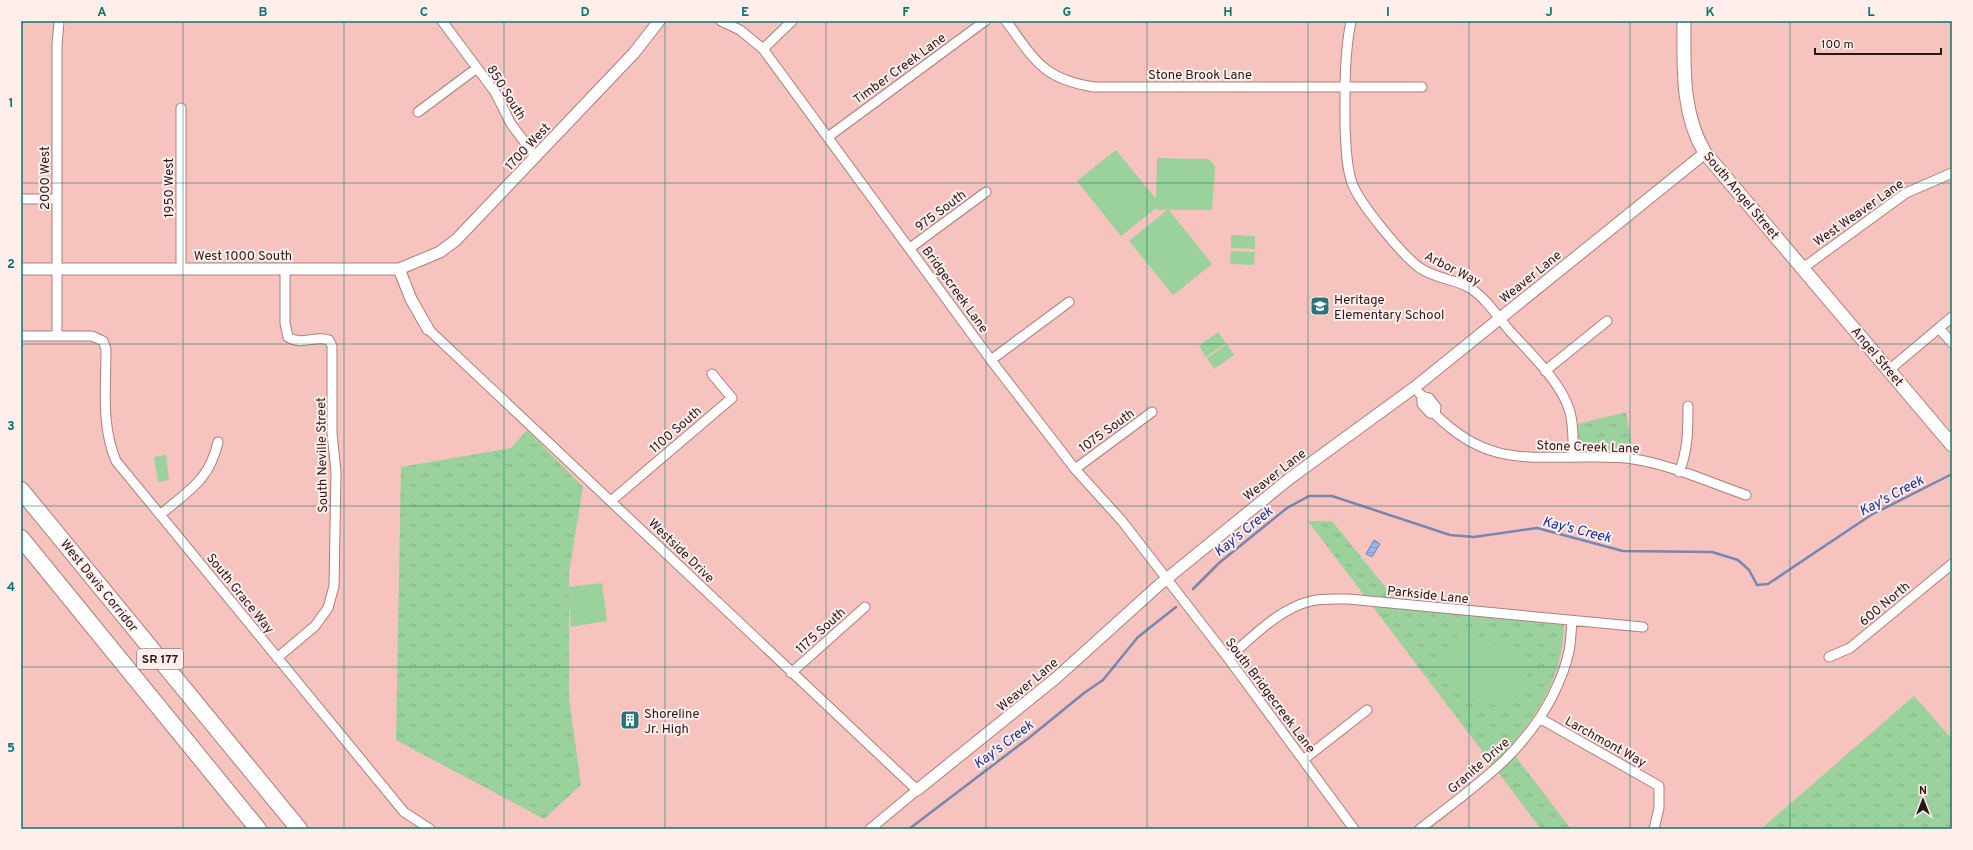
<svg xmlns="http://www.w3.org/2000/svg" width="1973" height="850" font-family="Overpass,sans-serif">
<style>
.grass{fill:url(#grass-tufts)}
.pitch{fill:#9ad19c}
.water{fill:url(#water-rules);stroke:#7886b0}
.lines{fill:none;stroke-linecap:round;stroke-linejoin:round}
.stream{stroke:#7886b0;stroke-width:2.5}
.minor-casing{stroke:#ae7f7a;stroke-width:11}
.tertiary-casing{stroke:#ae7f7a;stroke-width:13}
.secondary-casing{stroke:#ae7f7a;stroke-width:15}
.motorway-casing{stroke:#ae7f7a;stroke-width:18}
.minor{stroke:#fff;stroke-width:9}
.tertiary{stroke:#fff;stroke-width:11}
.secondary{stroke:#fff;stroke-width:13}
.motorway{stroke:#fff;stroke-width:16}
.grid{fill:none;stroke:#0f766e;stroke-width:1;stroke-opacity:0.55}
.labels{text-anchor:middle;stroke-width:4;stroke-linejoin:round;paint-order:stroke}
.shield{fill:#ffeeec;stroke:#695856;stroke-width:1}
.shield-label{font-size:12px;font-weight:bold;fill:#291715}
.street-label{font-size:13px;fill:#291715;stroke:#ffeeec}
.poi-label{font-size:13px;fill:#291715;stroke:#ffeeec;text-anchor:start}
.water-label{font-size:14px;font-style:italic;fill:#112e9f;stroke:#ffeeec}
.neatline{fill:none;stroke:#0f766e;stroke-width:1.5}
.grid-label{font-size:13px;text-anchor:middle;font-weight:bold;fill:#0f766e}
</style>
<defs>
<pattern id="grass-tufts" width="24" height="20" patternUnits="userSpaceOnUse"><rect width="24" height="20" fill="#9ad19c"/><path d="M3 7l-1-3M5 7V3M7 7l1-3M15 17l-1-3M17 17v-4M19 17l1-3" fill="none" stroke="#85b386"/></pattern>
<pattern id="water-rules" width="6" height="5" patternUnits="userSpaceOnUse"><rect width="6" height="5" fill="#9ab6f2"/><path d="M0 2.5h6" fill="none" stroke="#859ccf"/></pattern>
</defs>
<rect width="100%" height="100%" fill="#f7c3be"/>
<path class="grass" d="M1626 412 1633 453 1583 451 1580 447 1577 424Z
M527 430 583 487 569 573V698L581 785 544 819 396 740 401 467 511 448Z
M1308 521H1332L1403 609 1564 625C1563 634 1563 644 1561 653 1554 688 1533 721 1509 748L1571 829H1541Z
M1914 696 1952 739V829H1761Z"/>
<path class="pitch" d="M1116 150 1156 199 1157 158 1209 159 1215 167 1212 210H1169L1212 264 1173 295 1129 241 1167 210H1156V208L1121 236 1077 181Z
M1231 235 1255 236V249L1231 248Z
M1231 251 1255 252 1254 265 1230 264Z
M1218 332 1226 343 1206 357 1199 346Z
M1227 344 1234 355 1214 369 1207 358Z
M166 455 169 480 158 482 154 457Z
M602 583 607 621 571 627 568 587Z
M1462 626 1532 666 1506 711 1436 672Z"/>
<path class="water" d="M1374 540 1380 544 1372 557 1366 554Z"/>
<g class="lines">
<path class="stream" d="M1193 589 1219 563 1287 508 1309 496H1332L1450 535 1474 537 1537 528 1623 551 1712 552 1738 560 1749 570 1757 585 1768 584 1871 515 1952 474
M909 829 1030 737 1084 693 1103 680 1138 637 1176 607"/>
<g class="minor-casing">
<path id="minor" d="M442 21 495 92 511 124 536 157
M721 21 740 30 763 49 991 360 1075 469 1122 521 1228 658 1354 829
M1006 21C1035 60 1042 79 1094 87H1422
M1351 21C1344 56 1345 91 1345 127 1346 145 1346 166 1352 183 1359 203 1403 256 1420 268 1436 279 1455 279 1470 288 1486 298 1497 316 1509 330 1529 352 1560 381 1569 409 1574 424 1573 442 1573 457
M763 49 792 21
M181 108V269
M418 112 477 68
M828 137 985 21
M21 199H56
M910 248 986 192
M1803 268 1906 193 1952 173
M1939 328 1952 343
M428 329 917 790 870 829
M21 336H92L103 341 106 349C106 387 101 426 116 461L404 812 430 829
M57 336V45L59 21
M991 360 1069 302
M1889 370 1952 317
M1545 371 1607 321
M1419 393 1422 396 1429 398 1436 407 1435 414
M1422 396V404L1430 413 1435 414C1488 467 1528 456 1596 457 1608 457 1621 457 1633 459 1669 464 1711 483 1746 495
M1075 469 1152 412
M1679 472C1688 451 1688 429 1688 406
M611 501 732 398 712 374
M160 515C189 490 209 481 218 442
M1829 657 1850 648 1952 564
M277 658 315 626 328 608 334 586 336 472 332 433V346L329 340C315 335 302 346 288 337L285 323V270
M1228 658C1253 637 1278 609 1311 601 1323 598 1336 599 1348 599L1643 627
M791 673 865 607
M1541 719 1659 786V808L1654 829
M1303 760 1367 710
M1420 829C1472 788 1521 757 1552 697 1559 683 1566 667 1569 651 1571 641 1571 631 1572 621"/>
</g>
<g class="tertiary-casing">
<path id="tertiary" d="M21 269H399L440 252 456 240 634 53 659 21
M399 269 411 299 428 329
M917 790 1056 678 1159 585 1289 479 1415 387 1705 153"/>
</g>
<g class="secondary-casing">
<path id="secondary" d="M1684 21C1684 66 1681 113 1705 153L1952 445"/>
</g>
<g class="motorway-casing">
<path id="motorway" d="M21 490 299 829
M21 538 258 829"/>
</g>
<use href="#minor" class="minor"/>
<use href="#tertiary" class="tertiary"/>
<use href="#secondary" class="secondary"/>
<use href="#motorway" class="motorway"/>
</g>
<path class="grid" d="M183 21V829M344 21V829M504 21V829M665 21V829M826 21V829M986 21V829M1147 21V829M1308 21V829M1469 21V829M1630 21V829M1790 21V829M21 183H1952M21 344H1952M21 506H1952M21 667H1952"/>
<defs>
<g id="school-square" transform="scale(1)"><rect x="-9" y="-9" width="18" height="18" rx="4" fill="#2a737b" stroke="#ffeeec"/><path d="M0-5L7-2L0 1L-7-2ZM-4 1L0 2.5L4 1V4Q0 6-4 4Z" fill="#fff"/></g>
<g id="building-square" transform="scale(1)"><rect x="-9" y="-9" width="18" height="18" rx="4" fill="#2a737b" stroke="#ffeeec"/><path d="M-4-6H4V6H1V3H-1V6H-4ZM-2.5-4.3h1.7v1.8h-1.7ZM.8-4.3h1.7v1.8H.8ZM-2.5-1h1.7V.8h-1.7ZM.8-1h1.7V.8H.8Z" fill="#fff"/></g>
</defs>
<g fill-rule="evenodd">
<use href="#school-square" x="1320" y="306"/>
<use href="#building-square" x="630" y="720"/>
</g>
<g class="labels">
<rect class="shield" x="137" y="649" width="46" height="20" rx="3"/>
<g class="shield-label">
<text x="160" y="663">SR 177</text>
</g>
<g class="street-label">
<text transform="translate(899 68) rotate(-36)" y="5">Timber Creek Lane</text>
<text x="1200" y="79">Stone Brook Lane</text>
<text transform="translate(507 92) rotate(58)" y="5">850 South</text>
<text transform="translate(527 146) rotate(-47)" y="5">1700 West</text>
<text transform="translate(44 178) rotate(-90)" y="5">2000 West</text>
<text transform="translate(168 188) rotate(-90)" y="5">1950 West</text>
<text transform="translate(1742 195) rotate(50)" y="5">South Angel Street</text>
<text transform="translate(940 210) rotate(-37)" y="5">975 South</text>
<text transform="translate(1858 212) rotate(-35)" y="5">West Weaver Lane</text>
<text x="243" y="260">West 1000 South</text>
<text transform="translate(1453 268) rotate(27)" y="5">Arbor Way</text>
<text transform="translate(1530 276) rotate(-39)" y="5">Weaver Lane</text>
<text transform="translate(956 289) rotate(54)" y="5">Bridgecreek Lane</text>
<text transform="translate(1878 356) rotate(50)" y="5">Angel Street</text>
<text transform="translate(675 429) rotate(-41)" y="5">1100 South</text>
<text transform="translate(1106 430) rotate(-36)" y="5">1075 South</text>
<text transform="translate(1588 446) rotate(2)" y="5">Stone Creek Lane</text>
<text transform="translate(321 455) rotate(-91)" y="5">South Neville Street</text>
<text transform="translate(1274 474) rotate(-38)" y="5">Weaver Lane</text>
<text transform="translate(682 550) rotate(44)" y="5">Westside Drive</text>
<text transform="translate(100 585) rotate(51)" y="5">West Davis Corridor</text>
<text transform="translate(241 593) rotate(51)" y="5">South Grace Way</text>
<text transform="translate(1428 594) rotate(6)" y="5">Parkside Lane</text>
<text transform="translate(1884 603) rotate(-40)" y="5">600 North</text>
<text transform="translate(820 630) rotate(-42)" y="5">1175 South</text>
<text transform="translate(1027 684) rotate(-40)" y="5">Weaver Lane</text>
<text transform="translate(1271 695) rotate(53)" y="5">South Bridgecreek Lane</text>
<text transform="translate(1606 741) rotate(29)" y="5">Larchmont Way</text>
<text transform="translate(1478 765) rotate(-41)" y="5">Granite Drive</text>
</g>
<g class="poi-label">
<text x="1334" y="304">Heritage<tspan x="1334" dy="15">Elementary School</tspan></text>
<text x="644" y="718">Shoreline<tspan x="644" dy="15">Jr. High</tspan></text>
</g>
<g class="water-label">
<text transform="translate(1891 495) rotate(-28)" y="5">Kay's Creek</text>
<text transform="translate(1577 529) rotate(14)" y="5">Kay's Creek</text>
<text transform="translate(1243 531) rotate(-39)" y="5">Kay's Creek</text>
<text transform="translate(1003 744) rotate(-37)" y="5">Kay's Creek</text>
</g>
</g>
<rect width="1973" height="850" fill="none" stroke="#ffeeec" stroke-width="44"/>
<g transform="translate(1923 800)" stroke="#ffeeec" stroke-width="3" paint-order="stroke">
<path d="M0-3L7 15L0 10L-7 15Z" fill="#291715"/>
<text y="-6" font-size="11" font-weight="bold" text-anchor="middle" fill="#291715">N</text>
</g>
<path d="M1815 48v6h126v-6" fill="none" stroke="#291715" stroke-width="2"/>
<text x="1821" y="48" font-size="12" fill="#291715" stroke="#ffeeec" stroke-width="3" paint-order="stroke">100 m</text>
<rect x="22" y="22" width="1929" height="806" class="neatline"/>
<g class="grid-label">
<text x="102" y="16">A</text>
<text x="263" y="16">B</text>
<text x="424" y="16">C</text>
<text x="585" y="16">D</text>
<text x="745" y="16">E</text>
<text x="906" y="16">F</text>
<text x="1067" y="16">G</text>
<text x="1228" y="16">H</text>
<text x="1388" y="16">I</text>
<text x="1549" y="16">J</text>
<text x="1710" y="16">K</text>
<text x="1871" y="16">L</text>
<text x="11" y="107">1</text>
<text x="11" y="268">2</text>
<text x="11" y="430">3</text>
<text x="11" y="591">4</text>
<text x="11" y="752">5</text>
</g>
</svg>
